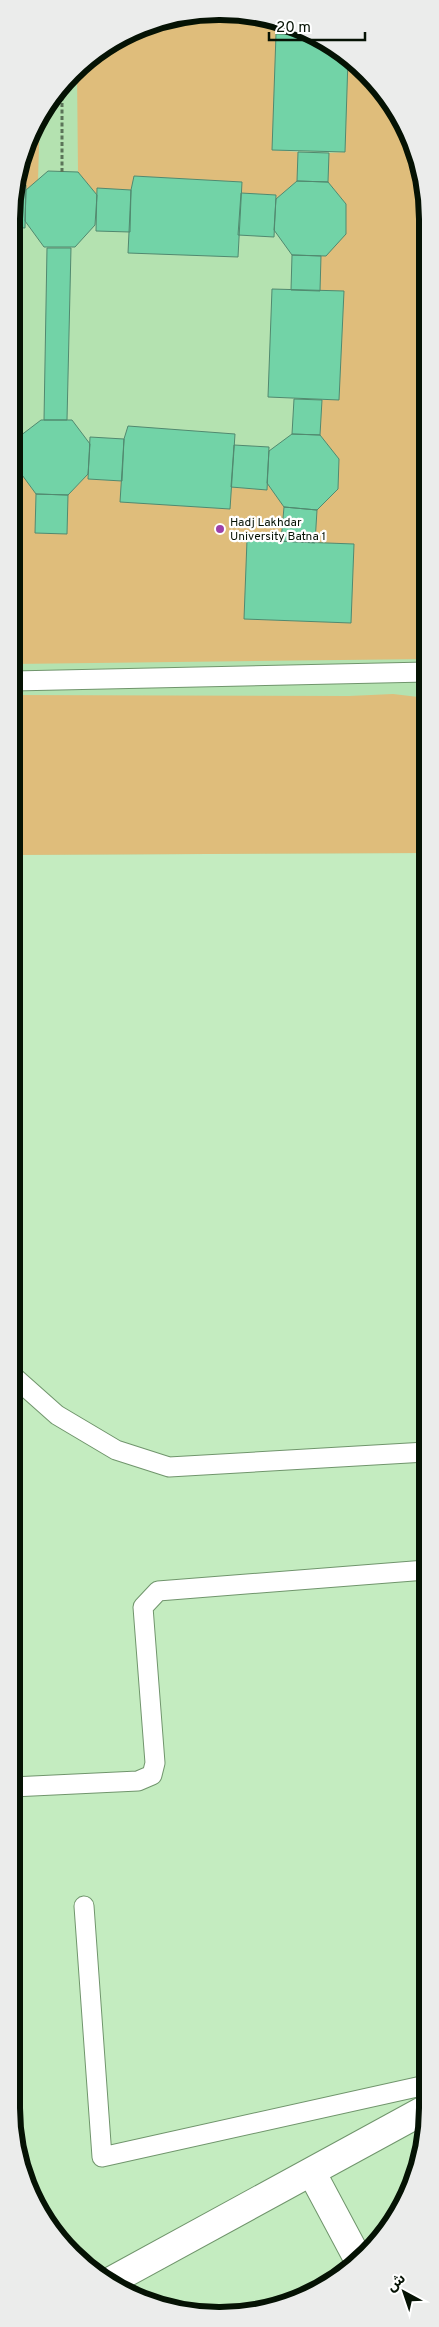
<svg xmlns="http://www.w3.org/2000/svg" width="439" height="2327" font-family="Overpass,'Noto Sans Arabic',sans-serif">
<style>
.built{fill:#b4e2b0}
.green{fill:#dfbd7b}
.building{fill:#72d3a7;stroke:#51896f}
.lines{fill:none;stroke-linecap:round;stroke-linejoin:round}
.lane-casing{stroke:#70956c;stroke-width:21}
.street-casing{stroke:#70956c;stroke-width:30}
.secondary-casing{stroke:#70956c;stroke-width:30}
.path{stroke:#5b7459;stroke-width:3;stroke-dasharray:4 2.5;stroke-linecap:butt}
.lane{stroke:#fff;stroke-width:19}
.street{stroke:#fff;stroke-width:28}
.secondary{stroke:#fff;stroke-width:28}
.poi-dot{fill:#9d40aa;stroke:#fff;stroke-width:2}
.labels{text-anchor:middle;stroke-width:4.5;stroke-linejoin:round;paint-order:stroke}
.poi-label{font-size:12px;fill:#051204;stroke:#fff;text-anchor:start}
.rim{fill:none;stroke:#051204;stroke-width:6}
</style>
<rect width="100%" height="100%" fill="#c4ecc0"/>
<path class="built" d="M246 13 311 33 367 72 406 128 427 206V853L12 855 13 193 39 116 93 54 165 18Z"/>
<path class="green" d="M246 13 315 35H276L272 150 298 152 297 181 276 199V195L241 193V182L134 176 131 190 97 189V195L78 172 77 73 93 54 165 18Z
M348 59 367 72 406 128 427 206V659L13 664V475H17V468L36 494 35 533 67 534 68 495 88 474V479L122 481 121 502 229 509 231 487 266 490 267 483 284 507 281 541 247 540 244 619 351 623 354 544 315 543 317 510 338 489 339 459 320 435 322 400H339L344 292 320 291 321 256 346 234V204L328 182 329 153 345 152Z
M40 114 38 180 26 190V185L15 186Z
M393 694 427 698V853L12 855 13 695 349 696Z"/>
<path class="building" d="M276 34 315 35 348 59 345 152 272 150Z
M298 152 329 153 328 182 297 181Z
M48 171 78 172 97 195 95 225 75 247H44L25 221 26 190Z
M134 176 242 182 238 257 128 253 131 190Z
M297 181 328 182 346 204V234L326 256 292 255 274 230 276 199Z
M26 185 25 228 13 227V193L15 186Z
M97 188 131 190 130 232 96 231Z
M241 193 276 195 274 237 238 235Z
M47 248H71L67 420H44Z
M292 255 321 256 320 291 291 290Z
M272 289 344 291 339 400 268 397Z
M294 399 322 400 320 435 292 434Z
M41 420H72L90 444 88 474 68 495 36 494 17 468 20 436Z
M128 426 235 434 230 509 120 502 124 439Z
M13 432H20L17 475H13Z
M292 434 320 435 339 459 338 489 317 510 284 507 267 483 269 451Z
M90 437 124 439 122 481 88 479Z
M234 445 269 447 267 490 231 487Z
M36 494 68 495 67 534 35 533Z
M284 507 317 510 315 543 281 541Z
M247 540 354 544 351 623 244 619Z"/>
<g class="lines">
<g class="lane-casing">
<path id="lane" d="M13 681 427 672
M12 1375 57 1415 116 1450 169 1467 426 1452
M12 1787 138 1781 152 1775 155 1763 143 1607 158 1591 426 1570
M84 1906 102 2157 426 2085"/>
</g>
<g class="street-casing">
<path id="street" d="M312 2173 359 2261"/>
</g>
<g class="secondary-casing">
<path id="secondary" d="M111 2281 426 2109"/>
</g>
<path class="path" d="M62 90V172"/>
<use href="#lane" class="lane"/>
<use href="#street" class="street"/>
<use href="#secondary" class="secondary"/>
</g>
<circle class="poi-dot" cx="220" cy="529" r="5"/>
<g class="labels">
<g class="poi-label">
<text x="230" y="526">Hadj Lakhdar<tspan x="230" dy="14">University Batna 1</tspan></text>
</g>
</g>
<path d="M0 0H439V2327H0ZM219 20H220A199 199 0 0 1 419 219V2108A199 199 0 0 1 220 2307H219A199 199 0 0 1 20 2108V219A199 199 0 0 1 219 20Z" fill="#ebeceb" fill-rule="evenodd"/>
<path class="rim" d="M219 20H220A199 199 0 0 1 419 219V2108A199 199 0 0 1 220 2307H219A199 199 0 0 1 20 2108V219A199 199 0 0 1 219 20Z"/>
<g transform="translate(404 2292) rotate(320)" stroke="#ffffff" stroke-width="4" paint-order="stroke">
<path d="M0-4L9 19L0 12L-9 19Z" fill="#051204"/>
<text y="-8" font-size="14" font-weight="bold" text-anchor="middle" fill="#051204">ش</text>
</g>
<path d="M269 32v8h96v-8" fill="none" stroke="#051204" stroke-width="2.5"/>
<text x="276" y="32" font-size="15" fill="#051204" stroke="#ffffff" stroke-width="4" paint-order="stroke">20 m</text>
</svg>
